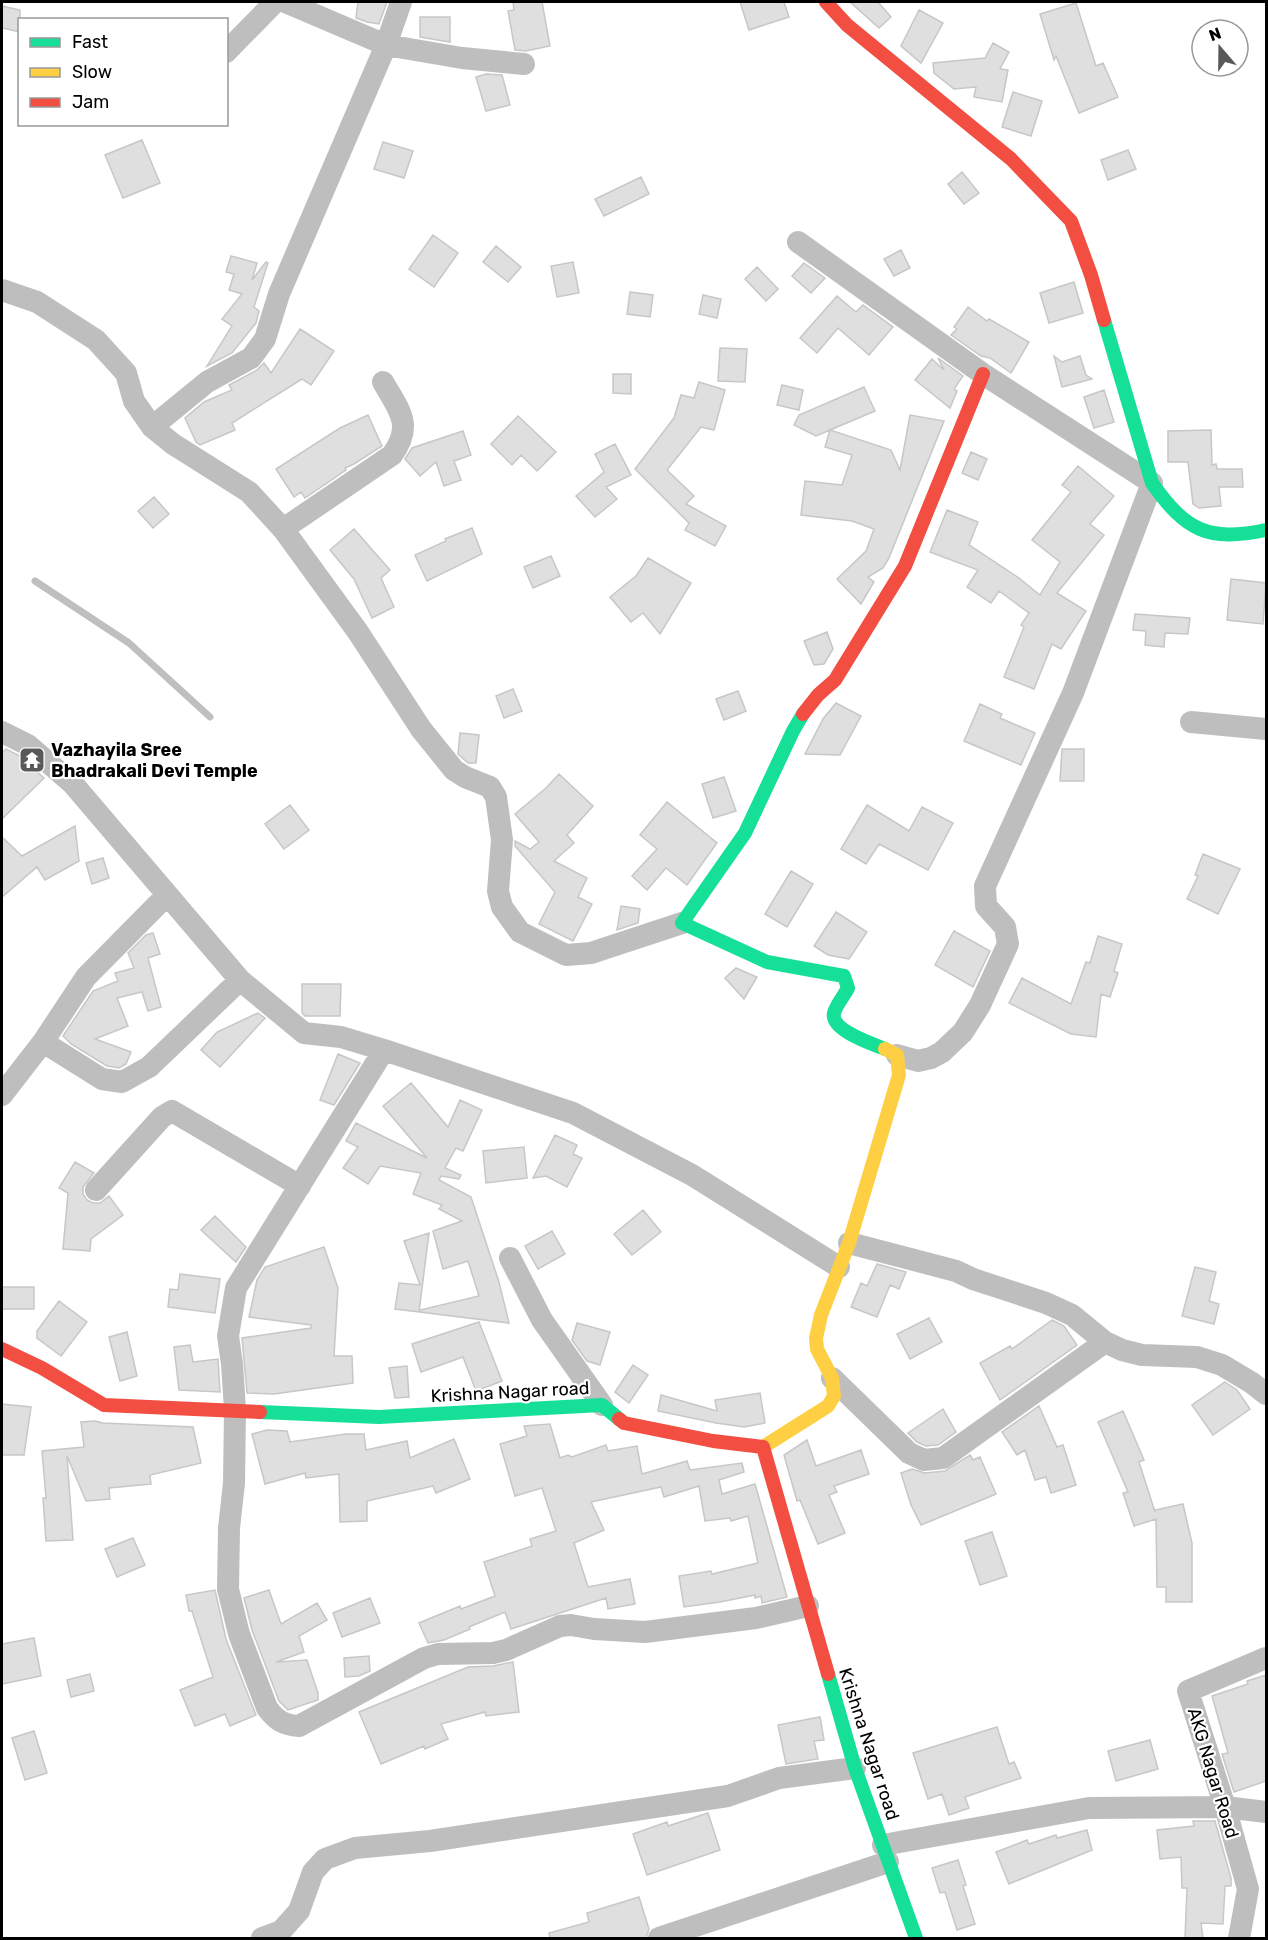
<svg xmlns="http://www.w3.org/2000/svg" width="1268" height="1940" font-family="Rubik,sans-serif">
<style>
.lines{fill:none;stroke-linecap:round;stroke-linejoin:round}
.stream{stroke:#bfbfbf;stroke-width:7}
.building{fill:#dfdfdf;stroke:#c7c7c7;stroke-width:1.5}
.street{stroke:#bebebe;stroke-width:22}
.fast{stroke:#16e098;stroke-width:14}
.slow{stroke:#ffcf43;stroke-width:14}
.jam{stroke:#f24e42;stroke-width:14}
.labels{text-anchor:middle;stroke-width:4.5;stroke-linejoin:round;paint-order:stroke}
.poi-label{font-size:18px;font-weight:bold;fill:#000;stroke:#fff;text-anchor:start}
.street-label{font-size:18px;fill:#000;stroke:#fff}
</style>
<rect width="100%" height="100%" fill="#fff"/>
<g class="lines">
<path class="stream" d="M35 581 129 643 210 717"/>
</g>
<path class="building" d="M358 2H387L379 24 367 22 356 18Z
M513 2H542L550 46 526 51 515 50 508 11 514 10Z
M740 2H784L789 17 749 30Z
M850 2H878L891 17 879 28Z
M1076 3 1096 66 1103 63 1118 97 1079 113 1056 56 1054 60 1040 14Z
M2 6 20 10V32L2 28Z
M919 10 943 23 921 63 901 46Z
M420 17H450V42L420 37Z
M993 43 1009 52 1000 69 1008 70 1002 102 974 97 976 87 954 89 934 73 933 63 985 58Z
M486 74 502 75 510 105 486 111 476 77Z
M1013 92 1042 101 1031 136 1002 127Z
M142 140 160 183 123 198 105 155Z
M383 142 413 151 404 178 374 169Z
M1128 150 1136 169 1108 180 1101 160Z
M962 172 979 193 964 204 948 184Z
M641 177 649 194 604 216 595 199Z
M433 235 458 253 434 287 409 269Z
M496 246 521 267 508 282 483 262Z
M901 250 910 268 894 276 884 259Z
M231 256 257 263 252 280 266 262 268 263 254 307 259 311 256 323 232 353 207 366 232 326 222 319 242 294 229 290 234 274 226 272Z
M573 262 579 293 557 297 551 266Z
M804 263 825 278 811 293 792 276Z
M757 267 778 289 766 301 745 279Z
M1074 282 1083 313 1049 323 1040 293Z
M630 292 653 295 650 317 627 314Z
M703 295 721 299 717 318 699 314Z
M837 296 856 312 863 305 893 327 869 355 838 328 817 353 800 338Z
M968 307 987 321 989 319 1029 342 1011 373 990 358 981 356 951 335 957 329 954 327Z
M300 329 334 351 311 385 302 379 232 423 235 430 200 445 196 442 185 418 204 402 232 390 229 385 257 370 264 363 271 373Z
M720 348 747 349 745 382 718 381Z
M1054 356 1062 362 1080 356 1086 375 1092 379 1062 387Z
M938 358 963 376 954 389 957 391 950 408 915 380 932 359 944 370Z
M613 374H631V394L613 393Z
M699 382 725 390 714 430 701 427 667 470 694 496 686 504 726 526 715 546 685 530 689 523 635 469 674 418 681 395 694 398Z
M782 385 803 390 799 410 777 405Z
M864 387 875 411 830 430 891 450 900 470 910 415 944 421 889 558 883 568 868 577 874 582 861 604 837 579 866 551 874 529 852 521 801 515 805 481 842 485 852 455 825 447 830 430 816 436 794 425 799 415Z
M1104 390 1114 422 1094 428 1084 397Z
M368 415 382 446 354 464 345 468 346 470 305 498 301 492 294 497 276 469 340 428Z
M518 416 556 452 537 471 521 455 512 465 491 444Z
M1211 430 1212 465 1216 464 1217 469H1242L1243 487H1219L1221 506 1199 508 1193 504 1188 462H1168V431Z
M463 431 471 455 454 461 461 480 444 486 436 462 420 476 405 459 412 448Z
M615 444 631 475 606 487 617 499 595 517 576 496 604 472 595 454Z
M971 452 987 459 978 480 962 473Z
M1078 466 1114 496 1090 524 1104 535 1057 593 1086 611 1061 649 1052 644 1034 689 1004 677 1024 627 1021 625 1029 613 999 591 991 603 967 587 978 570 930 552 947 510 978 522 969 545 1019 578 1040 595 1060 562 1032 540 1071 492 1062 485Z
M154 497 169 514 153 528 138 511Z
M472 528 482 554 427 581 415 555 446 541 445 539Z
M354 529 390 570 381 578 394 607 372 618 354 579 330 550Z
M551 556 560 576 533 588 524 567Z
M648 558 691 583 660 634 643 613 631 622 610 597 636 576Z
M1231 579 1266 583 1263 624 1227 620Z
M1135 614 1190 618 1188 634 1165 633 1164 647 1145 645 1146 631 1133 630Z
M827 632 833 649 824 664 814 665 804 641Z
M513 689 522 711 504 718 496 696Z
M738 691 746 711 724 720 716 699Z
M836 703 861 716 840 755 805 754 823 719Z
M980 704 1002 714 1000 718 1035 733 1021 765 964 741Z
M460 733 479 735 476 763H468L458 754Z
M6 749 20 756 44 778 2 819V753Z
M1062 749H1084V781H1060Z
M559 774 593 806 567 835 574 843 554 861 587 878 578 897 592 904 573 941 539 924 555 892 515 846V841L530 849 539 842 515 814 546 788Z
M724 777 736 811 713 818 702 784Z
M667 802 717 843 687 885 666 868 647 890 632 876 657 849 640 835Z
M290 805 309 830 284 849 265 824Z
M867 805 909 831 922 807 953 823 928 870 879 844 866 864 841 849Z
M75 826 79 861 45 880 37 867 2 897V837L22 856Z
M1203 854 1240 869 1218 914 1187 899 1198 876 1195 875Z
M103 858 109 878 92 884 86 863Z
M791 871 813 884 787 927 765 914Z
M621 906 640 909 638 923 617 930Z
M836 912 867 932 849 959 828 955 814 946Z
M954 931 990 951 973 987 935 965Z
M153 933 160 954 148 958 161 1007 148 1011 142 992 117 998 128 1026 95 1039 131 1052 126 1064 119 1068 107 1066 71 1044 63 1036 93 991 118 981 115 973 134 968 128 953 146 935Z
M1098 936 1122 944 1114 971 1118 973 1110 997 1101 994 1096 1037 1071 1034 1009 1003 1022 978 1071 1004 1086 962 1090 963Z
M736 968 757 977 744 999 725 978Z
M302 984H341L340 1016H305L302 1013Z
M258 1013 265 1018 220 1067 201 1050 217 1032Z
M338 1054 360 1063 334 1105 320 1100Z
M411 1083 448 1127 460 1100 482 1110 463 1151 456 1148 445 1168 461 1175 459 1179 441 1176 439 1180 471 1197 499 1282 509 1323 420 1312V1310L479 1296 468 1261 443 1269 433 1231 462 1221 439 1209 442 1205 413 1194 421 1173 380 1166 368 1184 343 1168 358 1147 346 1141 356 1123 427 1158 383 1106Z
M555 1135 577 1145 573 1154 582 1158 567 1187 546 1176 533 1178Z
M524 1147 527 1178 486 1183 483 1151Z
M75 1162 94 1173 83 1187V1194L87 1200 93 1203H100L109 1196 123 1215 91 1239 90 1251 63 1249 68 1193 59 1188Z
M643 1210 661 1232 632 1255 614 1234Z
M215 1216 246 1247 236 1262 201 1230Z
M552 1231 565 1254 538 1269 525 1246Z
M429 1233 419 1312 395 1309 399 1283 420 1285 404 1241Z
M324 1247 338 1288 334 1356H352L353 1383 274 1394 247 1393 242 1338 311 1328V1325L249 1317 257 1280 265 1267Z
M877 1264 906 1272 899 1289 890 1285 877 1317 851 1307 861 1283 867 1286Z
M1195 1267 1216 1272 1209 1301 1219 1304 1214 1324 1182 1316Z
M180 1274 220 1279 215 1313 168 1307 170 1289 178 1290Z
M2 1287H34V1309H2Z
M59 1301 87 1322 61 1356 37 1338V1331Z
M929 1318 942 1342 910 1359 897 1334Z
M1052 1320 1064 1326 1077 1345 1000 1400 980 1363 1010 1346 1012 1349Z
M479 1322 502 1381 476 1391 463 1357 421 1372 412 1344Z
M577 1323 610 1332 600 1365 587 1361 572 1340Z
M127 1332 137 1376 120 1381 109 1337Z
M190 1345 193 1362 218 1359 220 1392 179 1390 174 1347Z
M633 1365 648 1375 629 1403 615 1392Z
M407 1366 409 1397 395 1398 389 1368Z
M1225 1382 1237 1390 1250 1409 1213 1435 1192 1405Z
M760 1393 765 1423 744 1427 716 1423 658 1411 661 1395 717 1411 715 1400Z
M2 1404 31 1407 24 1455H2Z
M1039 1406 1057 1447 1063 1445 1076 1485 1051 1493 1046 1477 1035 1480 1025 1450 1017 1455 1002 1432Z
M943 1409 956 1432 938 1445 926 1446 917 1442 908 1433Z
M1123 1411 1144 1460 1139 1462 1155 1512V1510L1183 1504 1192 1543V1602H1166V1587H1157L1156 1519 1134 1526 1123 1493 1128 1492 1098 1422Z
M95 1421 103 1423 193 1427 201 1463 150 1475 151 1484 109 1488 110 1499 86 1501 67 1456 73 1540 46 1541 43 1498H46L42 1451 84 1447 81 1422Z
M550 1424 560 1458 568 1455 572 1457 606 1445 608 1451 637 1446 642 1474 687 1461 690 1470 742 1463 744 1472 719 1480 722 1494 755 1484 787 1597 762 1603 761 1596 755 1598V1595L720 1602 684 1607 679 1576 711 1571 712 1574 758 1563 748 1516 731 1521 730 1518 705 1521 699 1486 664 1497 661 1487 591 1502 604 1530 574 1543 588 1587 630 1579 635 1604 608 1609 606 1598 511 1629 505 1612 469 1627 470 1629 444 1640 428 1643 419 1623 460 1606 461 1609 495 1596 484 1562 532 1546 530 1539 556 1531 542 1488 515 1496 500 1444 527 1436 524 1426Z
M267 1430 287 1431 290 1442 346 1434H364L366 1450 407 1441 410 1458 454 1439 470 1479 436 1493 433 1486 367 1501V1521L340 1522 339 1474 306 1478 305 1473 265 1484 252 1434Z
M807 1440 816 1466 861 1450 869 1474 834 1486 837 1492 829 1495 845 1533 818 1544 800 1500 797 1501 784 1455Z
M970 1455 973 1460 980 1457 996 1494 921 1525 911 1505 901 1473 912 1469 925 1473 945 1471Z
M992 1532 1007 1576 980 1585 965 1541Z
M133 1538 145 1565 117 1577 105 1549Z
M215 1590 226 1639 256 1715 230 1726 225 1714 195 1726 180 1690 213 1677 192 1611H189L186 1595Z
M269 1590 281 1624 317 1603 327 1620 299 1636 304 1652 276 1662 307 1660 318 1693V1700L288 1710 279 1701 252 1630 244 1598Z
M370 1598 380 1623 342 1637 333 1613Z
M34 1638 41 1676 2 1684V1644Z
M369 1656 370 1671 359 1676 345 1677 344 1658Z
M513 1662 519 1712 486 1716 485 1712 441 1724 448 1739 425 1749 424 1746 381 1764 359 1712 468 1667 493 1666Z
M90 1674 94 1691 71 1697 67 1680Z
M1266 1675V1781L1234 1792 1222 1754 1228 1753 1212 1696 1248 1684 1247 1681Z
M820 1717 824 1740 814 1741 818 1759 786 1764 778 1725Z
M997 1727 1009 1764 1014 1762 1021 1778 965 1797 969 1808 949 1815 942 1794 928 1799 913 1753Z
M34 1731 47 1773 25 1780 12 1738Z
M1150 1740 1158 1769 1116 1781 1108 1751Z
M708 1813 720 1850 647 1875 633 1834 667 1822 668 1826Z
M1193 1821H1215L1231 1878V1886H1225L1223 1924 1201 1923 1203 1938H1185L1187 1888H1182L1181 1857 1160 1859 1157 1830 1194 1826Z
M1087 1830 1092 1850 1009 1884 996 1852 1027 1840 1029 1844 1056 1835 1057 1838Z
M958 1860 966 1885 963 1886 975 1924 957 1930 945 1892 940 1893 932 1868Z
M639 1897 649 1929 646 1938H550L549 1933 589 1922 587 1913Z"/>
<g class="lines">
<path class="street" d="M285 2 386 45 462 58 524 64
M226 52 275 2
M798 242 983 374 1152 483 1073 693 985 886 986 906 1005 927 1008 944 980 1005 963 1032 942 1052 931 1058 918 1061 897 1055
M2 290 37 302 96 340 126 373 134 401 152 427 173 444 249 492 283 529 358 632 421 729 454 770 465 777 490 787 496 797 502 840 498 891 502 907 520 932 566 955 591 953 682 923
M152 427 207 382 251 358 265 339 279 294 386 45 401 2
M283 529 392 455C414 425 399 410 383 382
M1191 722 1266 729
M2 732 28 745 73 784 240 980 304 1033 341 1037 384 1050 573 1113 692 1175 839 1267
M43 1042 102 1079 122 1082 149 1067 240 980
M384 1050 236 1288 228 1336 232 1364 235 1409 234 1483 229 1528 228 1589 239 1634 267 1708C276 1720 283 1725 299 1726L424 1658 438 1654 493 1653 506 1650 560 1626 571 1625 594 1629 645 1632 756 1618 808 1606
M2 1095 43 1042 86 977 167 895
M96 1190 162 1117 172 1111 300 1186
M849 1243 956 1271 973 1279 1046 1303 1072 1315 1105 1342 1122 1350 1142 1355 1197 1357 1222 1365 1252 1383 1266 1394
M510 1258 542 1320 602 1405
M832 1378 909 1453 924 1460 943 1458 1105 1342
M883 1845 1089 1808 1225 1807 1266 1812
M262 1938 281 1931 299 1911 313 1872 325 1859 355 1848 430 1841 728 1796 779 1778 855 1768
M659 1938 888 1862
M1239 1938 1248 1889 1225 1807 1188 1691 1266 1658"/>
<path class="fast" d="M1104 320 1152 483C1186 531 1208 542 1266 530
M803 714 793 731 745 833 682 923 767 962 844 976 848 988C844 996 836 1005 834 1013 830 1030 873 1044 885 1049
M260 1412 379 1417 602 1405 619 1419
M828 1674 855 1768 916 1938"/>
<path class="slow" d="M763 1447 828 1406 834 1396 832 1378 817 1349 816 1338 821 1315 849 1243 899 1075 897 1055 885 1049"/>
<path class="jam" d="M826 2 847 25 1011 159 1071 221 1091 275 1104 320
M803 714 818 695 835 680 905 566 983 374
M2 1349 42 1368 104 1405 260 1412
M619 1419 624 1423 713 1441 763 1447 828 1674"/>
</g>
<defs>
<g id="temple-square" transform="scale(1.35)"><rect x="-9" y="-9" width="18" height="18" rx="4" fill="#595959" stroke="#fff"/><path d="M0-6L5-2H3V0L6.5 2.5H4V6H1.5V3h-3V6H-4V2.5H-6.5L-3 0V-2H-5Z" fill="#fff"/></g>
</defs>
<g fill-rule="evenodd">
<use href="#temple-square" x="32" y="760"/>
</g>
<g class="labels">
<g class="poi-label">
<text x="51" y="756">Vazhayila Sree<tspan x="51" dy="21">Bhadrakali Devi Temple</tspan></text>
</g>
<g class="street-label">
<text transform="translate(510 1392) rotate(-3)" y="6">Krishna Nagar road</text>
<text transform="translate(869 1744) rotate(72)" y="6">Krishna Nagar road</text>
<text transform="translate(1213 1773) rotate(73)" y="6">AKG Nagar Road</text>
</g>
</g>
<rect width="1268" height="1940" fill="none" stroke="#000000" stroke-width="6"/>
<rect x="18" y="18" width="210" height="108" fill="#ffffff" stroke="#999999" stroke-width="1.5"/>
<rect x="30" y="38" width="30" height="9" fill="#16e098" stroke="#999999" stroke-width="1.5"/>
<text x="72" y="48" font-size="18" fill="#000000">Fast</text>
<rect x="30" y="68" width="30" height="9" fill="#ffcf43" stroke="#999999" stroke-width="1.5"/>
<text x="72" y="78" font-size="18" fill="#000000">Slow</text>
<rect x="30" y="98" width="30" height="9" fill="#f24e42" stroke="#999999" stroke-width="1.5"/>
<text x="72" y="108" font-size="18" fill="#000000">Jam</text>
<g transform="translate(1220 48) rotate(340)"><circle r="28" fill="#ffffff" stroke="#999999" stroke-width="1.5"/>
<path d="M0-4.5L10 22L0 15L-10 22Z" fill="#595959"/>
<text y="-9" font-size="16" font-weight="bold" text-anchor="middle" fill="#000000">N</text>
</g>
</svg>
